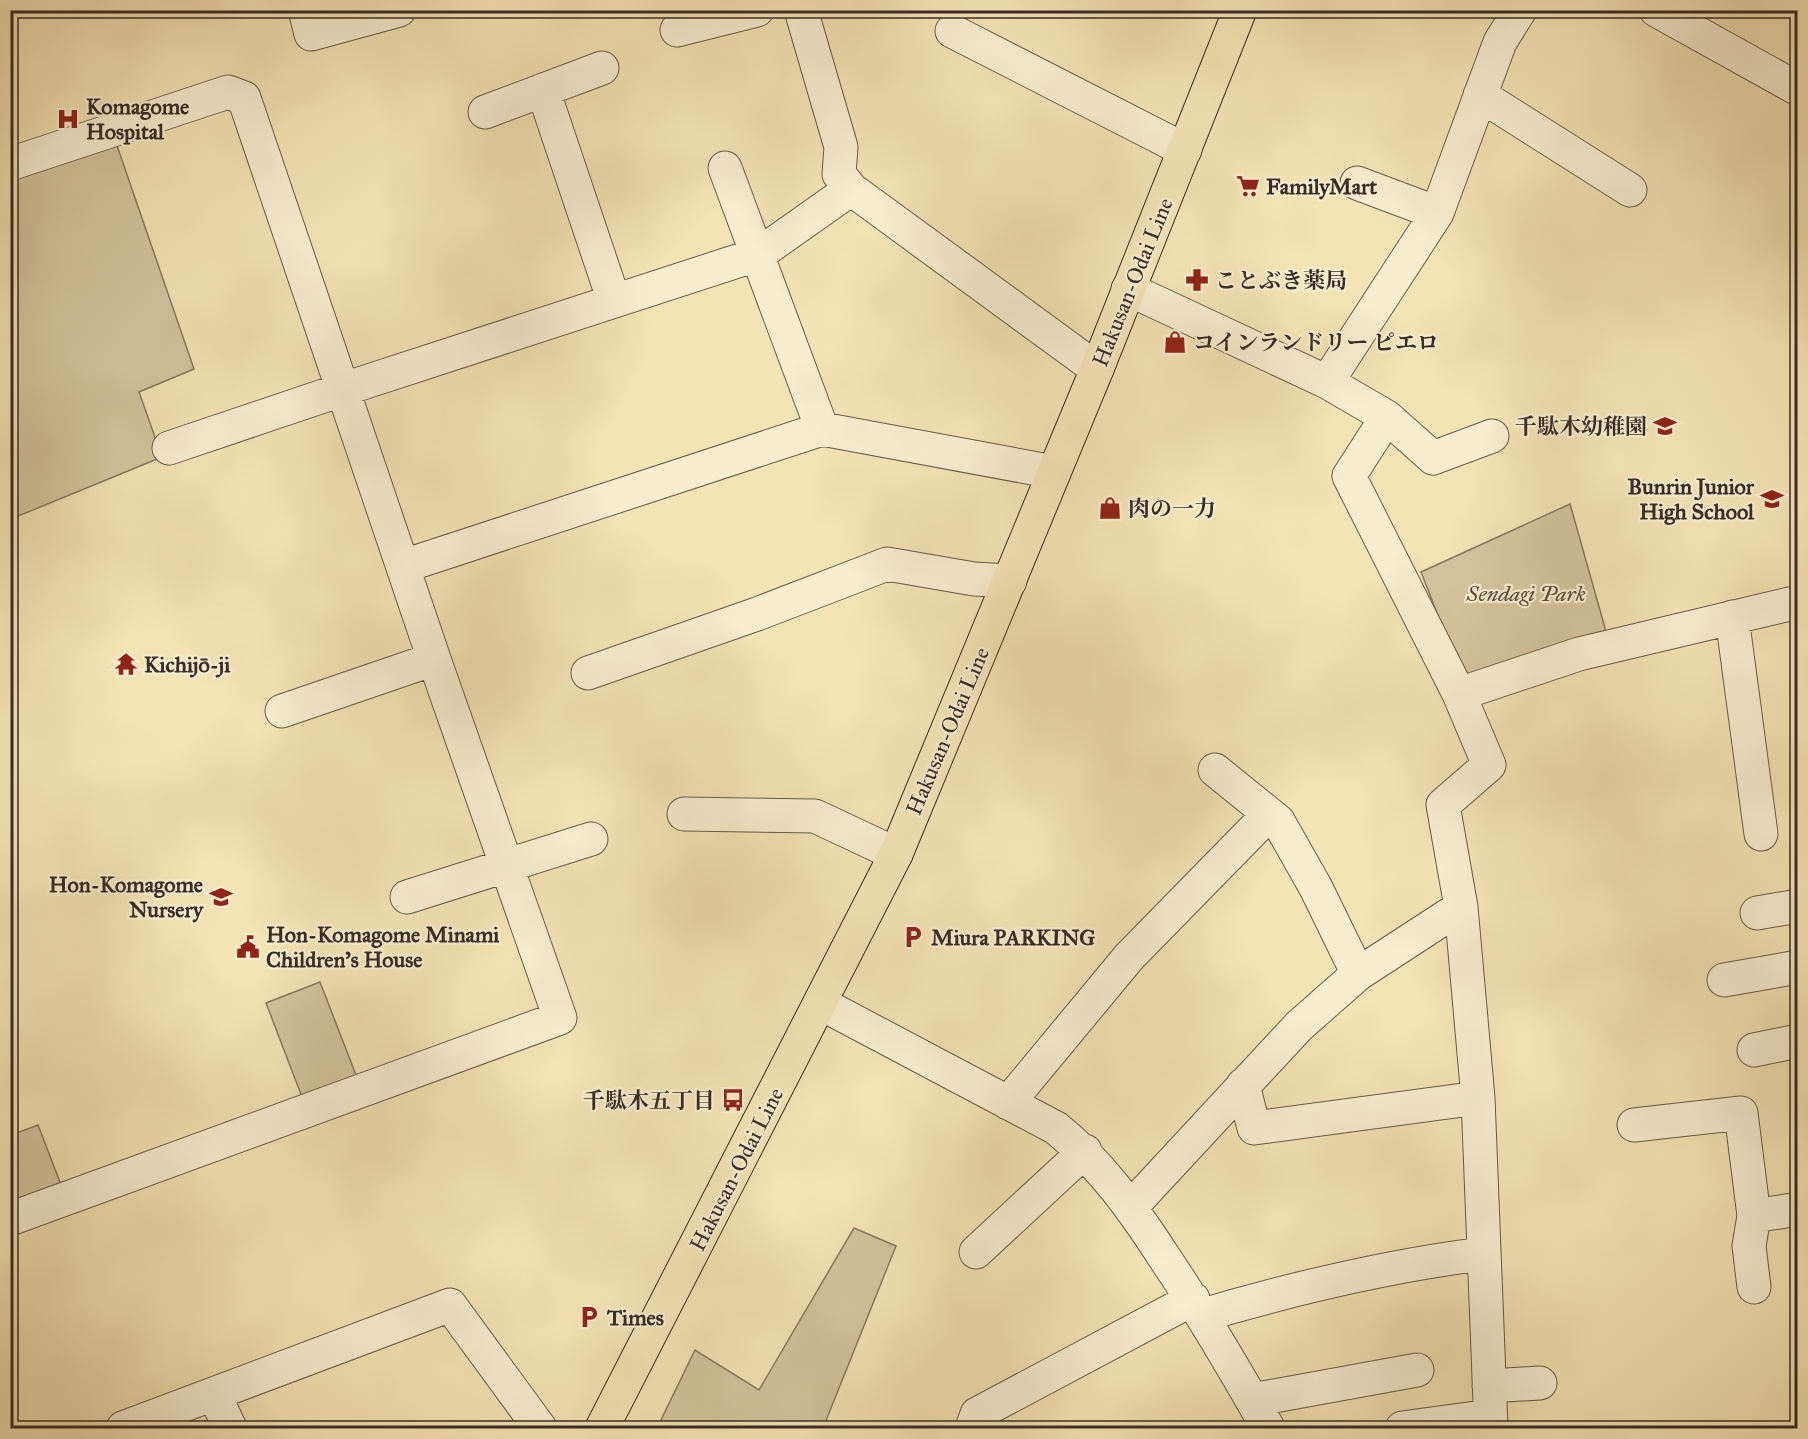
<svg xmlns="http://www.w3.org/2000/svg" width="1808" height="1439" font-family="'IM FELL Great Primer','Noto Serif JP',serif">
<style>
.green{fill:#d4c49d;stroke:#867861;stroke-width:1.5}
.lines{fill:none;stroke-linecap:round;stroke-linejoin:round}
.minor-casing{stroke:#675a49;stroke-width:35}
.major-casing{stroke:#382c25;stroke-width:35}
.minor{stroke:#f8edcf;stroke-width:33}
.major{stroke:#f4e3b5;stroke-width:33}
.labels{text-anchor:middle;stroke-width:4.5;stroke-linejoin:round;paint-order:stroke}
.poi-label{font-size:22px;font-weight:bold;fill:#382c25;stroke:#f8edcf;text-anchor:start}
.street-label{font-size:22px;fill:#382c25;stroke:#f8edcf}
.park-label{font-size:22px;font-style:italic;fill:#574a3d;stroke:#f8edcf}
</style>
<rect width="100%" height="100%" fill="#f4e3b5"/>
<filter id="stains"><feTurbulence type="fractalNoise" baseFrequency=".00333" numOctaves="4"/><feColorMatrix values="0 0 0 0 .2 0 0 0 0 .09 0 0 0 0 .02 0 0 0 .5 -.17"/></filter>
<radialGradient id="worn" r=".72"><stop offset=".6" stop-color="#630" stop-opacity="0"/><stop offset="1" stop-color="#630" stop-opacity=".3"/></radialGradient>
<path class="green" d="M114 137 194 369 139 392 162 457 11 519 10 171Z
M1570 504 1607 635 1462 677 1421 572Z
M320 982 356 1075 302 1097 266 1003Z
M38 1125 65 1195 11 1215V1135Z
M854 1228 896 1246 823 1428H657L695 1350 759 1390Z"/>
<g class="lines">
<g class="minor-casing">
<path id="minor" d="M305 10 311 34 399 10
M1656 10 1798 89
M677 30 757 10
M952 31 1185 150
M543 90 614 301
M1480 95 1630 190
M485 112 602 68
M10 164 228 92 244 98 434 659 560 1018 10 1219
M725 168 822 429
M1357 183 1437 213
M851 189 1097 369
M1128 289 1327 382 1387 417 1349 476 1459 694 1489 765 1443 805 1461 907 1478 1098 1491 1428
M1327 382 1437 213 1500 42 1520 10
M1387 417 1433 458 1492 436
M169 448 344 389 759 254 851 189 839 174 841 147 801 10
M404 566 822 429 1054 472
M1732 617 1761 834
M588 673 757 614 887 564 974 579 1010 581
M1459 694 1579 654 1798 602
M282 711 434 659
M1215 770 1278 821 1316 888 1358 974
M684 814 815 816 896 854
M407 897 591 839
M1757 913 1798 906
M1724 980 1798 967
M820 1003 1056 1128C1101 1164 1133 1209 1164 1257 1202 1313 1235 1370 1268 1428
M1754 1050 1798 1041
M1243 1085 1254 1128 1478 1098
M1008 1103 1129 957 1269 814
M1634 1125 1741 1113 1754 1216 1798 1209
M1131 1207 1299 1026 1358 974 1461 907
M1754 1216 1749 1246 1754 1287
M976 1252 1085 1151
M1203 1315C1295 1288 1387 1266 1482 1254
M1489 1386 1540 1383
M214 1394 230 1428
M1252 1400 1417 1370
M123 1428 450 1305 540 1428
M972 1428 977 1414 1193 1299
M1402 1428 1490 1416"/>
</g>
<g class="major-casing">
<path id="major" d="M602 1428 896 854 1097 369 1240 10"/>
</g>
<use href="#minor" class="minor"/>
<use href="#major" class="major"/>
</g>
<defs>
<g id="hospital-bare" transform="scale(1.8)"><path d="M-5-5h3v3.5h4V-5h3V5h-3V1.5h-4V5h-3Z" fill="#8f2418" stroke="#f8edcf" stroke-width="2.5" paint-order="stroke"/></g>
<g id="supermarket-bare" transform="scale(1.8)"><path d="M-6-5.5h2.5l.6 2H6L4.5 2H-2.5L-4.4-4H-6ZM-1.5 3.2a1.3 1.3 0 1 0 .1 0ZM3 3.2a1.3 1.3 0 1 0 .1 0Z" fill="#8f2418" stroke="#f8edcf" stroke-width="2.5" paint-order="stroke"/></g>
<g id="pharmacy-bare" transform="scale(1.8)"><path d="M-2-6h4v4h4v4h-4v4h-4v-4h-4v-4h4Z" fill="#8f2418" stroke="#f8edcf" stroke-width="2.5" paint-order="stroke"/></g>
<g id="shop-bare" transform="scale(1.8)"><path d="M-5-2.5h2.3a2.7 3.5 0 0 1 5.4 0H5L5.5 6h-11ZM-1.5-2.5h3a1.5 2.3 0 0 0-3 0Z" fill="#8f2418" stroke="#f8edcf" stroke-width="2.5" paint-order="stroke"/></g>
<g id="school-bare" transform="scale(1.8)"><path d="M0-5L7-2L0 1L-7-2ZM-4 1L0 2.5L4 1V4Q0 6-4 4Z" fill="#8f2418" stroke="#f8edcf" stroke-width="2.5" paint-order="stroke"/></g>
<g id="temple-bare" transform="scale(1.8)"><path d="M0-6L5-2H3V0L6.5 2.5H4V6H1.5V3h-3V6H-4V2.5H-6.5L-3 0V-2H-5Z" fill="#8f2418" stroke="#f8edcf" stroke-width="2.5" paint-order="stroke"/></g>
<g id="parking-bare" transform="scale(1.8)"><path d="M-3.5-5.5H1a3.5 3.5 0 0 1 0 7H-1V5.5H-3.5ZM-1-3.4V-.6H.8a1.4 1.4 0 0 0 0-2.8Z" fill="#8f2418" stroke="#f8edcf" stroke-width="2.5" paint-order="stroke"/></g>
<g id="civic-bare" transform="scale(1.8)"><path d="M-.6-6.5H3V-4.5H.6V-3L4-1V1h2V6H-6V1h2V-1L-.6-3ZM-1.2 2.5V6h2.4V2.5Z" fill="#8f2418" stroke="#f8edcf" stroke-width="2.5" paint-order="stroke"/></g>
<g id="bus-bare" transform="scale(1.8)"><path d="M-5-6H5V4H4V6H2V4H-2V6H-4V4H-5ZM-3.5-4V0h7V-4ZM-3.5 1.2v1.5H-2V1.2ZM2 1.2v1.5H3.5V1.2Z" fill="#8f2418" stroke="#f8edcf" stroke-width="2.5" paint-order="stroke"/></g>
</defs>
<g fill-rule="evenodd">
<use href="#hospital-bare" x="68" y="119"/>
<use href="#supermarket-bare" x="1248" y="186"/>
<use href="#pharmacy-bare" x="1197" y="280"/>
<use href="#shop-bare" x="1175" y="342"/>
<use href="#school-bare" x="1665" y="426"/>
<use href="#school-bare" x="1772" y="499"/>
<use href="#shop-bare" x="1110" y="508"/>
<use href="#temple-bare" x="126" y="664"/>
<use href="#school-bare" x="221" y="897"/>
<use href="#parking-bare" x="913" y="937"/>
<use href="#civic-bare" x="248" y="947"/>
<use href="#bus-bare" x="733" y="1100"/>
<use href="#parking-bare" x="589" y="1317"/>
</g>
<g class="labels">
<g class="poi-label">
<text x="86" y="114">Komagome<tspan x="86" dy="25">Hospital</tspan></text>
<text x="1266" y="194">FamilyMart</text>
<text x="1215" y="288">ことぶき薬局</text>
<text x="1193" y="350">コインランドリー ピエロ</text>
<text x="1647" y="434" text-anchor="end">千駄木幼稚園</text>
<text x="1754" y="494" text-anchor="end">Bunrin Junior<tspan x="1754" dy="25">High School</tspan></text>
<text x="1128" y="516">肉の一力</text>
<text x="144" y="672">Kichijō-ji</text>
<text x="203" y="892" text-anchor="end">Hon-Komagome<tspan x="203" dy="25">Nursery</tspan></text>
<text x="266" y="942">Hon-Komagome Minami<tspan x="266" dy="25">Children's House</tspan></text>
<text x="931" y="945">Miura PARKING</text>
<text x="715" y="1108" text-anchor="end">千駄木五丁目</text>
<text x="607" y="1325">Times</text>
</g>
<g class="street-label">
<text transform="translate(1132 282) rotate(-68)" y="8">Hakusan-Odai Line</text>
<text transform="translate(947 731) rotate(-67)" y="8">Hakusan-Odai Line</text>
<text transform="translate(736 1169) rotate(-63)" y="8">Hakusan-Odai Line</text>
</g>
<g class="park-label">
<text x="1526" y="601">Sendagi Park</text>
</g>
</g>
<rect width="1808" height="1439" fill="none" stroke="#f4e3b5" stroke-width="36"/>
<rect x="12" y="12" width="1784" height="1415" fill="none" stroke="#382c25" stroke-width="3"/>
<rect x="18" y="18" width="1772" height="1403" fill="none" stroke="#382c25" stroke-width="1.5"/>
<rect width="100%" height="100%" filter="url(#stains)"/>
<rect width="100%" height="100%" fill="url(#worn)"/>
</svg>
